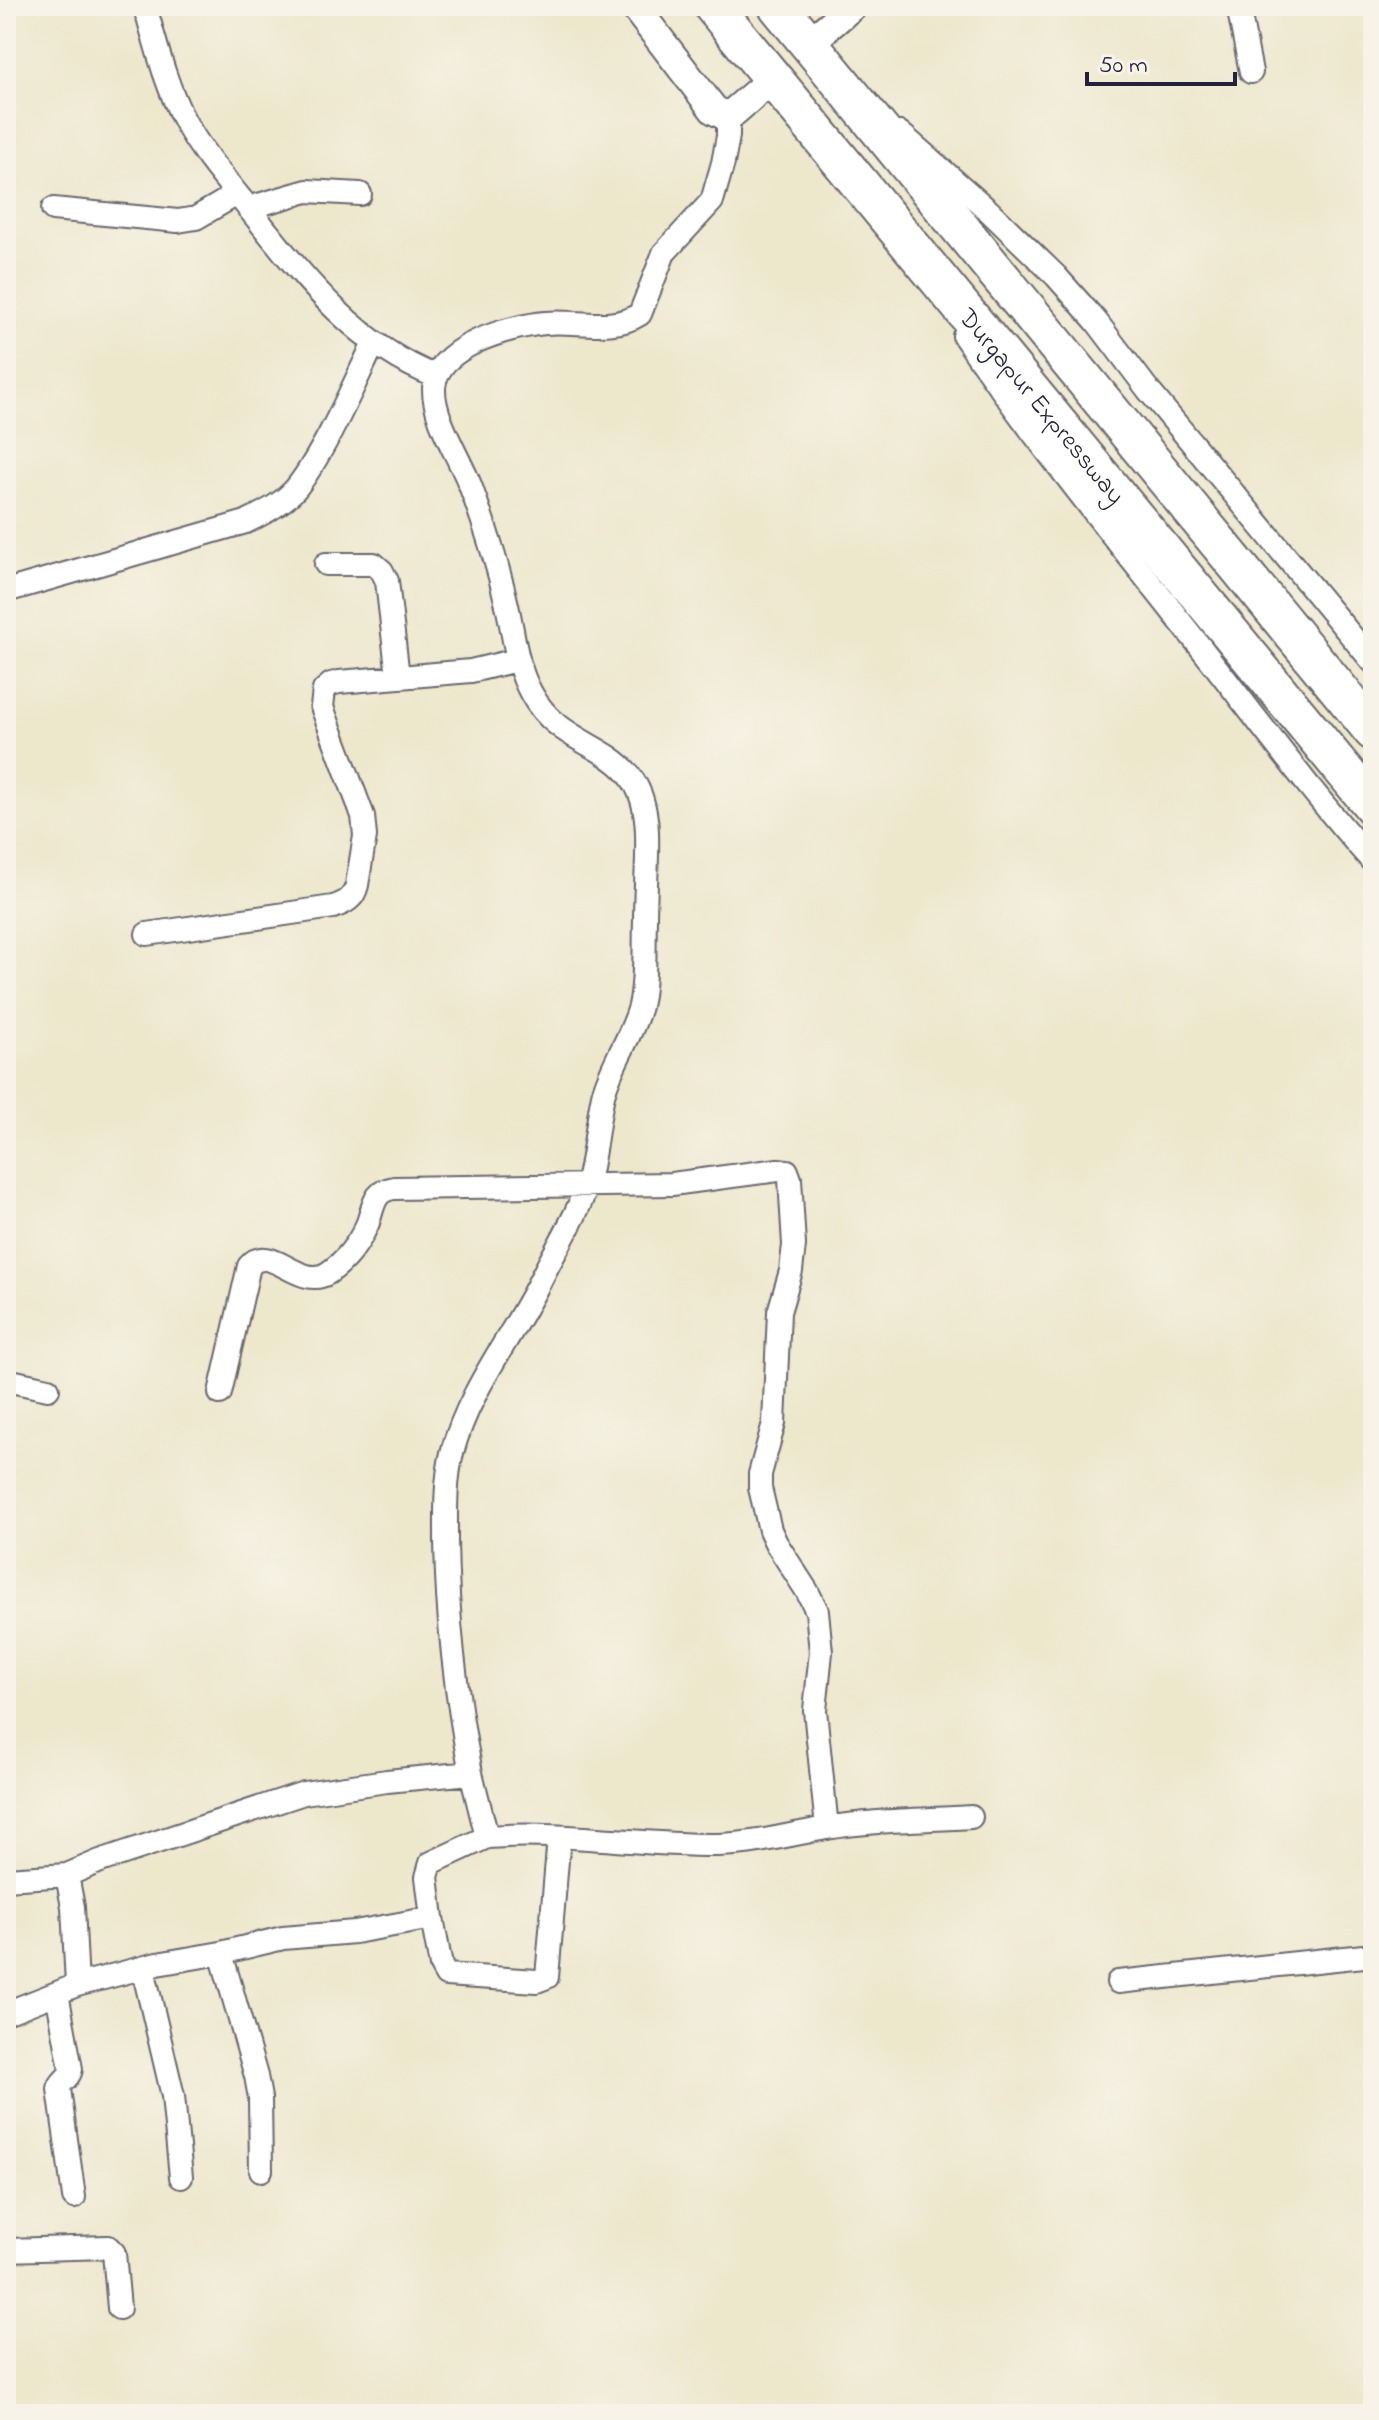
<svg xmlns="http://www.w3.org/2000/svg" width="1379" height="2420" font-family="'Indie Flower',sans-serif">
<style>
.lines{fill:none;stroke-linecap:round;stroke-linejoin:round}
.minor-casing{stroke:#69676e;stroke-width:26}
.tertiary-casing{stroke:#69676e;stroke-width:32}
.trunk-casing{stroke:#69676e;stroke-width:42}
.minor{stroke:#fff;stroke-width:22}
.tertiary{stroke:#fff;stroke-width:28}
.trunk{stroke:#fff;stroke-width:38}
.labels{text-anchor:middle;stroke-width:7;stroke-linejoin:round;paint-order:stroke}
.street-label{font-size:26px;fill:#22223b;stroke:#f7f3e8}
</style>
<rect width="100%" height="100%" fill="#f7f3e8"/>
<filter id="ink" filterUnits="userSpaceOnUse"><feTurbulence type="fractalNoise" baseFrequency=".0125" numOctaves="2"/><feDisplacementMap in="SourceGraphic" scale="16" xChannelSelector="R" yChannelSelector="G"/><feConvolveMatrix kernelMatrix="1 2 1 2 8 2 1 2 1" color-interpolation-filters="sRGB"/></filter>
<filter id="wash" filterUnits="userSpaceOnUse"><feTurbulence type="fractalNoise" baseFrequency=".006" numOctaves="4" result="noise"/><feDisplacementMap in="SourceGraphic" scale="32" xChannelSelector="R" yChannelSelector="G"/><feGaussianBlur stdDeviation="1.8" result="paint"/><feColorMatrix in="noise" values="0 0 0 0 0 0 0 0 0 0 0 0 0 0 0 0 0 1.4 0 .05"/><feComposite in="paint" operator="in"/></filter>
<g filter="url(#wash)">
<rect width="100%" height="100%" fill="#ede7cc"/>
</g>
<g filter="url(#ink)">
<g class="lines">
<g class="minor-casing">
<path id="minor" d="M145 6C156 45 166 86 185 122 205 158 233 188 258 220 308 283 359 346 435 376
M1238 6 1251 72
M900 133 989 211 1056 276 1096 321 1149 391 1373 662
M248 208 307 191 360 194
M53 209 178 221 196 218 237 194
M964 336C1033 438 1111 533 1187 630 1249 708 1307 788 1373 862
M326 564H374L382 571 387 581 398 677
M6 591 246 522C264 513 284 503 297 487 326 449 353 386 374 343
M147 934 333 907C346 903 354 898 357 885L365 836 363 816 322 707 324 690 331 684 339 682 471 671 517 660
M6 1380 48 1389
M220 1393 249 1266C270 1241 300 1291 328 1273 345 1262 359 1243 367 1225 371 1216 372 1204 378 1196 382 1191 388 1189 394 1188L672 1184 778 1170 787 1171 790 1179 794 1245 791 1271 779 1312 774 1423 760 1474V1488L770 1530 776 1543 807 1591 817 1611 821 1652 815 1710 827 1828
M471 1773 487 1837C564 1831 641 1846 718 1845 755 1844 789 1835 826 1828 873 1820 923 1820 971 1817
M67 1875 73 1907 77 1985
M6 1879 67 1875 100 1861 304 1793 387 1781 471 1773C456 1696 447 1619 446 1540 446 1511 445 1482 452 1453 469 1388 514 1335 543 1275 558 1245 579 1213 588 1181 595 1153 597 1123 603 1095 611 1064 632 1037 640 1006 646 979 644 948 645 920 645 891 648 861 647 832 644 737 567 760 531 693 515 664 514 633 506 601 497 562 484 523 470 485 459 457 433 418 434 388 436 346 511 326 546 323 577 320 612 332 640 314L664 253 712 201 723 163 728 136V117
M432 1918 441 1966 446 1975 537 1981 547 1977 559 1837
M221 1953 256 2076 260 2098 261 2170
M143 1969 173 2096 181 2177
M1118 1982 1373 1955
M57 1993 71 2069C70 2079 60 2080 59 2089L74 2197
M6 2013 77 1985 157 1964 221 1953 283 1938 355 1932 432 1918 427 1877 431 1863 487 1837
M6 2250 108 2247 114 2253 119 2308"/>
</g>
<g class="tertiary-casing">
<path id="tertiary" d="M634 6 714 110 728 117 773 78
M809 43 852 6"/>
</g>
<g class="trunk-casing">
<g id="trunk">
<path id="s1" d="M713 6 1373 806"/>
<path d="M778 6 1373 731"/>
</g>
</g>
<use href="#minor" class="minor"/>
<use href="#tertiary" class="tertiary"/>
<use href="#trunk" class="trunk"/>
</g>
</g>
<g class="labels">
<g class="street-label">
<text dy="9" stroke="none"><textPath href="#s1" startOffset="518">Durgapur Expressway</textPath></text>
</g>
</g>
<rect width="1379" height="2420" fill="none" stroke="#f7f3e8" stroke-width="32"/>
<path d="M1087 72v12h148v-12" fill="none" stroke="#22223b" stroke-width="4"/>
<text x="1099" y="72" font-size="24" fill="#22223b" stroke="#f7f3e8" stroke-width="6" paint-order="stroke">50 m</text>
</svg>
